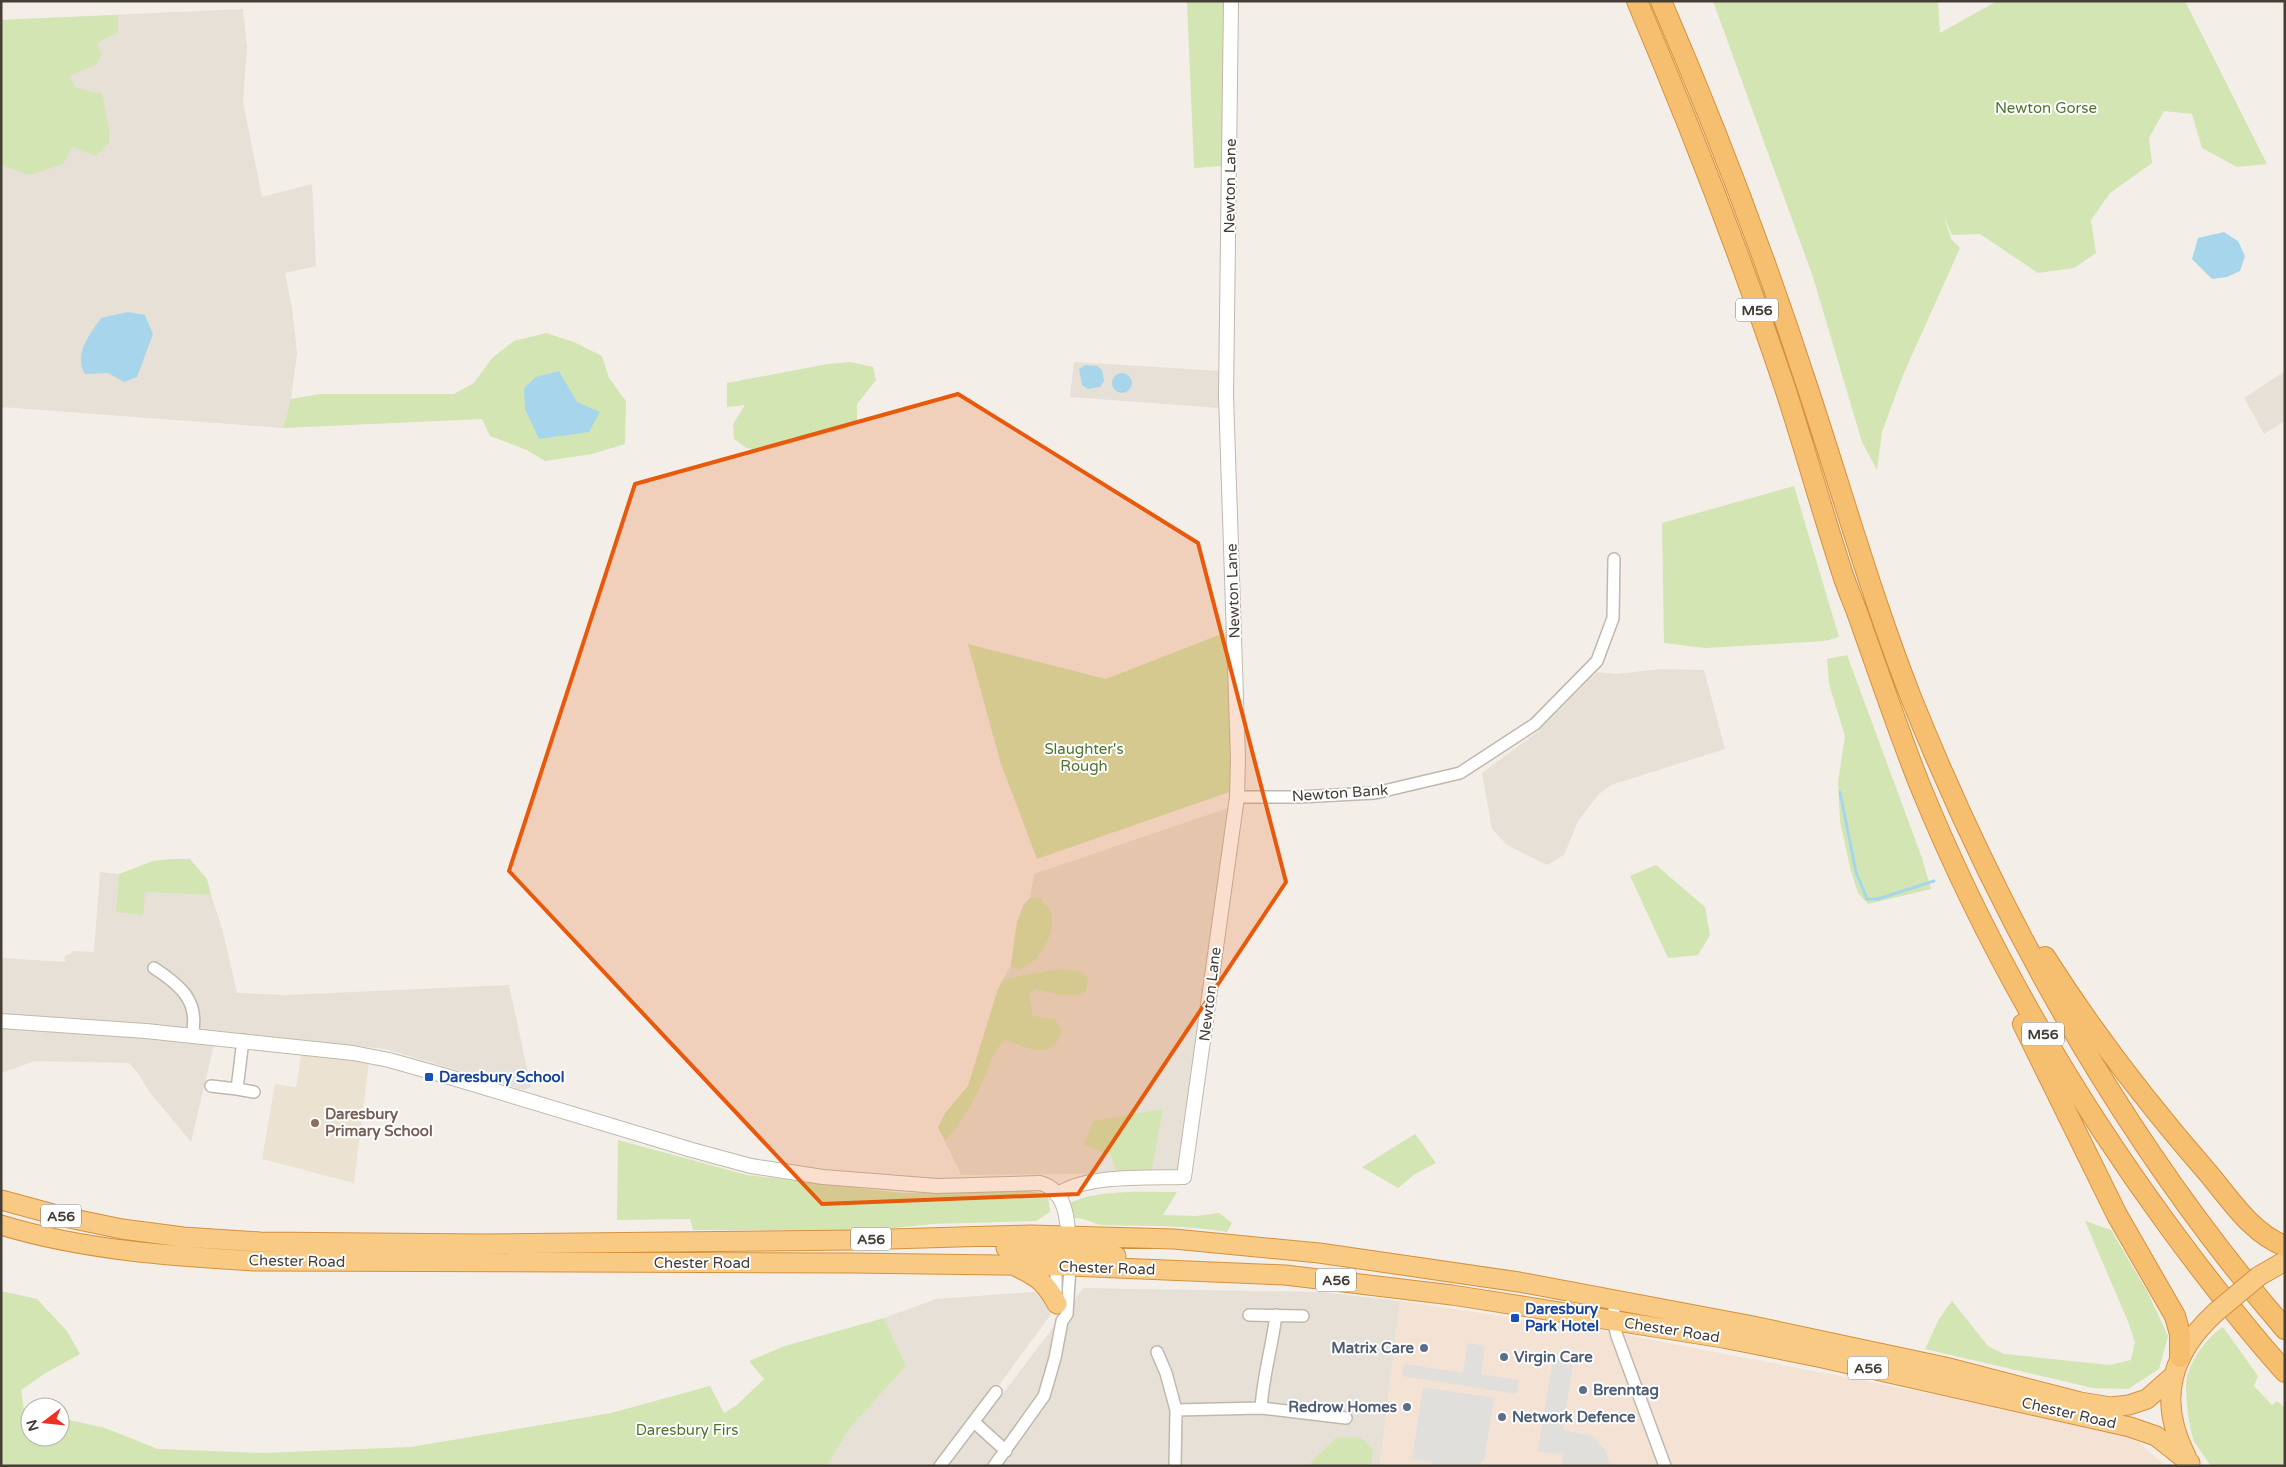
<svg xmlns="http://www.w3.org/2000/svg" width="2286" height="1467" font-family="'Varela Round',sans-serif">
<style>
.residential{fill:#e6e0d6}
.commercial{fill:#f4e3d4}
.education{fill:#ebe2d2}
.green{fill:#d2e5b2}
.parking{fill:#e1dfdc}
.water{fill:#a7d6ec}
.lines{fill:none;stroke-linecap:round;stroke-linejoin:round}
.stream{stroke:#a7d6ec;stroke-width:3}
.minor-casing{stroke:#c1b8ad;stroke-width:14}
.tertiary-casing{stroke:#c1b8ad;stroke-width:16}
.trunk-casing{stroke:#d5913f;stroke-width:21}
.motorway-casing{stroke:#d5913f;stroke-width:22}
.minor{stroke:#fff;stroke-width:11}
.tertiary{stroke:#fff;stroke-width:14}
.trunk{stroke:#f8ca84;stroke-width:19}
.motorway{stroke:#f6be6f;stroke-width:20}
.trunk-bridge-casing{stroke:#d5913f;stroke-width:21;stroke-linecap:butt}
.trunk-bridge{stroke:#f8ca84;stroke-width:19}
.marked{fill:#e8590c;fill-opacity:0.2;stroke:#e8590c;stroke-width:4;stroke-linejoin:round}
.transit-dot{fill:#1a4fb4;stroke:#fff;stroke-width:2}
.education-dot{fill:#8d6e63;stroke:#fff;stroke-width:2}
.service-dot{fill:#5c6f8a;stroke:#fff;stroke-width:2}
.labels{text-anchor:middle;stroke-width:4;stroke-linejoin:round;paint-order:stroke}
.shield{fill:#fff;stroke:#7d7873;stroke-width:1}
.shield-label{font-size:14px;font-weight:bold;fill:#453e37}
.park-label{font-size:15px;fill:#4e742d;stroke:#fff}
.street-label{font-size:15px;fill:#453e37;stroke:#fff}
.transit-label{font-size:15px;font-weight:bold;fill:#164399;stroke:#fff;text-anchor:start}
.education-label{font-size:15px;font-weight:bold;fill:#785e54;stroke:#fff;text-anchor:start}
.service-label{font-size:15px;font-weight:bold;fill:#4e5e75;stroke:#fff;text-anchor:start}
</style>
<rect width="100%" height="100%" fill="#f3eee7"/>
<path class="residential" d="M243 9 247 47 243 102 262 197 312 184 316 266 285 273 292 308 297 353 291 399 283 428 1 407V20Z
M1074 362 1220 371V408L1070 397Z
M2285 371V421L2264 434 2244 398Z
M1661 669 1704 670 1725 749 1611 785 1598 795 1578 821 1564 855 1547 865 1507 845 1492 829 1482 773 1539 731 1597 672 1616 674Z
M1231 807 1184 1170 1158 1173 961 1175 938 1127 946 1112 968 1086 998 989 1011 965 1017 922 1023 905 1030 898 1034 874Z
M100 872 119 874 116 912 145 892 211 895 223 932 237 993 286 995 509 985 531 1087 524 1090 385 1049 198 1029 133 1025 216 1036 191 1142 148 1090 137 1072 129 1063 35 1061 1 1073V958L66 962 64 957 74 951 94 952Z
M1083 1288 1320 1292 1400 1301 1380 1466H948Z
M1046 1291 1051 1314 940 1466H827L849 1429 906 1366 884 1318 936 1299Z"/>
<path class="commercial" d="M1400 1301 1616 1333 2125 1431 2166 1466H1380Z"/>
<path class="education" d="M302 1051 369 1061 354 1183 262 1159 275 1084 296 1087Z"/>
<path class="green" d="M1187 1H1226L1222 166 1194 168Z
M1713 1H1938L1940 33 1997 1H2185L2267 164 2237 167 2202 148 2192 114 2164 111 2149 138 2152 163 2110 193 2091 220 2096 253 2074 268 2038 273 1980 234 1952 235 1944 216 1951 239 1960 248 1903 375 1882 432 1877 470 1862 442 1813 277Z
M118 15V32L97 43 102 54 96 65 69 76 75 87 91 92 102 93 109 129V143L96 156 72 147 63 164 29 175 1 165V20Z
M546 333 574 342 602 356 609 378 626 401 625 444 592 454 545 461 527 450 490 436 482 419 283 428 291 399 321 394H454L474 383 492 358 514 341Z
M850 362 873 367 876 380 857 404V423L847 428 763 451 747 448 734 439 733 424 745 405 727 407V383L828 364Z
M1794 486 1839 637 1825 641 1705 648 1664 643 1662 523Z
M1229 631 1235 790 1037 859 1001 764 968 644 1106 679Z
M1847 655 1922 858 1931 889 1868 904 1858 893 1851 871 1840 821 1838 782 1845 736 1829 684 1827 659Z
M171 859H190L207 879 211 895 145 892 143 915 116 912 119 874 153 861Z
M1656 865 1705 907 1710 935 1698 955 1668 958 1630 876Z
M1030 898H1040C1043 902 1049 907 1050 911 1059 931 1038 965 1019 970L1011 965C1015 943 1014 914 1030 898Z
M1059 969 1080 971 1088 978 1086 991C1071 1000 1051 992 1034 989L1029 994 1033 1016 1055 1019 1062 1031C1051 1064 1027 1046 1005 1040 992 1052 989 1069 981 1085 972 1105 960 1124 945 1141L938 1127 946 1112 968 1086 998 989 1004 979Z
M1163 1109 1151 1173H1117L1111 1155 1084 1145 1093 1121Z
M1415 1134 1436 1163 1415 1174 1398 1188 1362 1167Z
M618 1140 747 1175 902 1193 1028 1191 1048 1194 1050 1212 1036 1221 932 1224 876 1230H693L690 1219 617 1220Z
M1177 1192 1163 1215 1196 1216 1219 1213 1232 1223 1227 1232C1187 1225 1145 1226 1104 1225 1093 1225 1087 1217 1071 1218L1070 1203C1097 1189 1146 1192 1177 1192Z
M2085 1221 2111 1230 2147 1291 2168 1336 2159 1369 2128 1389 2093 1388 1925 1349 1939 1319 1952 1301 1988 1346 2004 1354 2110 1365 2131 1360 2135 1342 2129 1324Z
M1 1291 37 1299 67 1331 80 1354 44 1374 21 1390 24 1410 30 1411V1437H60V1418L105 1428 158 1449 263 1453 411 1447 611 1413 710 1386 724 1413 737 1405 764 1379 749 1361 785 1346 884 1318 906 1366 849 1429 827 1466H1Z
M2223 1327 2258 1376 2254 1386 2272 1405 2277 1401 2285 1408V1466H2211C2206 1458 2200 1451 2195 1443 2189 1432 2184 1390 2187 1377 2191 1360 2208 1336 2223 1327Z
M1337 1437H1360L1373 1450 1371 1466H1310L1312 1461Z"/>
<path class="parking" d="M1468 1343 1485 1346 1481 1374 1519 1380 1517 1394 1402 1376 1404 1364 1463 1373Z
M1553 1359 1573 1363 1563 1430 1593 1436 1606 1451 1610 1466H1562L1563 1455 1538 1451Z
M1423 1387 1494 1398 1484 1461H1481L1480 1466H1432V1462L1412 1459Z"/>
<path class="water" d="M2224 232 2238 241 2245 256 2240 271 2227 277 2212 279 2192 259 2198 238Z
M128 312 145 315 153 334 137 377 124 382 108 373 85 374C73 354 90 334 101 318Z
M1085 365 1097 366 1102 370 1104 381 1100 387 1088 389 1082 385 1079 369Z
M559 371 577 402 600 412 589 432 539 439 525 409 524 388 536 377Z
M1112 383a10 10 0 1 1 20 0a10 10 0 1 1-20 0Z"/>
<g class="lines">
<path class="stream" d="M1840 792 1856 872 1867 899H1878L1934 881"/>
<g class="minor-casing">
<path id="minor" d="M1237 797H1298L1375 793 1460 773 1535 724 1597 661 1613 618 1614 559
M154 968C180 985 200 1001 192 1035
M211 1086 237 1089 243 1040
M237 1089 254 1092
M1056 1266V1298
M1615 1300 1613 1320 1617 1336 1665 1466
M1249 1315 1303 1316
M1157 1352 1166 1373 1176 1410 1175 1466
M1261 1408C1263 1376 1272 1347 1276 1315
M1176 1410 1261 1408 1346 1418
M974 1422 1006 1451
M940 1466 996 1392
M994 1466 1044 1396 1055 1358 1062 1321 1067 1314 1070 1266"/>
</g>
<g class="tertiary-casing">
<path id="tertiary" d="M1 1021 146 1031 353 1053 389 1060 446 1076 692 1150 751 1166 823 1177 937 1186 1040 1183C1067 1190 1068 1223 1069 1245
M1057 1195C1085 1174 1149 1178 1184 1177L1237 797 1238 758 1226 396 1231 1"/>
</g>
<g class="trunk-casing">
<path id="trunk" d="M1 1200 64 1217 122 1229 183 1237 260 1242 484 1244 856 1240 1030 1235 1174 1239 1319 1253 1519 1282 1748 1325 1945 1367 2080 1402 2111 1407 2129 1405 2147 1399 2173 1376
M1 1225C83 1250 170 1256 255 1261L851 1263 1070 1266 1285 1275 1452 1295 1723 1338 1818 1357 2130 1427 2156 1436 2190 1463
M1006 1248H1029L1116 1256
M1017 1267C1038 1277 1046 1283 1057 1304
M2259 1276 2285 1261
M2186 1456C2157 1400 2171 1353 2216 1312"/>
</g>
<g class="motorway-casing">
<path id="motorway" d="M1637 1C1691 128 1741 257 1785 388 1805 449 1822 511 1842 572 1848 591 1857 610 1863 629 1882 682 1900 736 1921 788 1985 944 2070 1092 2170 1228 2206 1277 2244 1326 2285 1372
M1661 1C1715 126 1764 254 1806 383 1841 488 1871 596 1912 700 2004 927 2124 1142 2285 1329
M2045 957C2095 1036 2147 1103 2208 1173 2230 1199 2252 1234 2285 1246
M2023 1024 2117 1215 2175 1316 2180 1334V1357"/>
</g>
<use href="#minor" class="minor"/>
<use href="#tertiary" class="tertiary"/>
<use href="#trunk" class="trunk"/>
<use href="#motorway" class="motorway"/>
<g class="trunk-bridge-casing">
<path id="trunk-bridge" d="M2216 1312 2259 1276"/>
</g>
<use href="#trunk-bridge" class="trunk-bridge"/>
</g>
<path class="marked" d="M958 394 1198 543 1286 882 1078 1194 822 1204 509 871 635 484Z"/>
<g class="transit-dot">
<rect x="424" y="1072" width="10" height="10" rx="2.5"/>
<rect x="1510" y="1313" width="10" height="10" rx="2.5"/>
</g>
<circle class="education-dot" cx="315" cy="1123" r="5"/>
<g class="service-dot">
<circle cx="1424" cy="1348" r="5"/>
<circle cx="1504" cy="1357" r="5"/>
<circle cx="1583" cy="1390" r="5"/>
<circle cx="1407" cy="1407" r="5"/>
<circle cx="1502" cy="1417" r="5"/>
</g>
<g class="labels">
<g class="shield">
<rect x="1736" y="298.5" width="42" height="23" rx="4"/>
<rect x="2022" y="1022.5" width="42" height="23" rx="4"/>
<rect x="41" y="1204.5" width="40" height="23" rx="4"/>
<rect x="851" y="1227.5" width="40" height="23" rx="4"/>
<rect x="1316" y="1268.5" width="40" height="23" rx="4"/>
<rect x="1848" y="1356.5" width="40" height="23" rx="4"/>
</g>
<g class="shield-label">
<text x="1757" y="315">M56</text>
<text x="2043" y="1039">M56</text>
<text x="61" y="1221">A56</text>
<text x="871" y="1244">A56</text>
<text x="1336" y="1285">A56</text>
<text x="1868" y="1373">A56</text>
</g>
<g class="park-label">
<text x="2046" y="113">Newton Gorse</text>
<text x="1084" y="754">Slaughter's<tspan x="1084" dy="17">Rough</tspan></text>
<text x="687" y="1435">Daresbury Firs</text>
</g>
<g class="street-label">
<text transform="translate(1230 186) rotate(-89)" y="5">Newton Lane</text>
<text transform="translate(1233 591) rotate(-92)" y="5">Newton Lane</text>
<text transform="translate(1340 793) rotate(-4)" y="5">Newton Bank</text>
<text transform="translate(1210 994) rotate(-83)" y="5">Newton Lane</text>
<text transform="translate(297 1261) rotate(1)" y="5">Chester Road</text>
<text x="702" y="1268">Chester Road</text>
<text transform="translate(1107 1268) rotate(2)" y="5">Chester Road</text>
<text transform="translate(1672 1330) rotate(9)" y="5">Chester Road</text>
<text transform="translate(2069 1413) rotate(13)" y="5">Chester Road</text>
</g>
<g class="transit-label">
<text x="439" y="1082">Daresbury School</text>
<text x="1525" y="1314">Daresbury<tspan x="1525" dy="17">Park Hotel</tspan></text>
</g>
<g class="education-label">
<text x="325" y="1119">Daresbury<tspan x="325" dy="17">Primary School</tspan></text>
</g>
<g class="service-label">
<text x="1414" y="1353" text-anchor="end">Matrix Care</text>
<text x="1514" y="1362">Virgin Care</text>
<text x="1593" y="1395">Brenntag</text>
<text x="1397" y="1412" text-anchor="end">Redrow Homes</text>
<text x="1512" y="1422">Network Defence</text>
</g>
</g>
<rect width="2286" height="1467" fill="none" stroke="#453e37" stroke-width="5"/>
<g transform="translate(45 1422) rotate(254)"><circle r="24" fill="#ffffff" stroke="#b5b2af"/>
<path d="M0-4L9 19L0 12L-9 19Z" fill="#ee3023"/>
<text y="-8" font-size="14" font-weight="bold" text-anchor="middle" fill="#453e37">N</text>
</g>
</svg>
